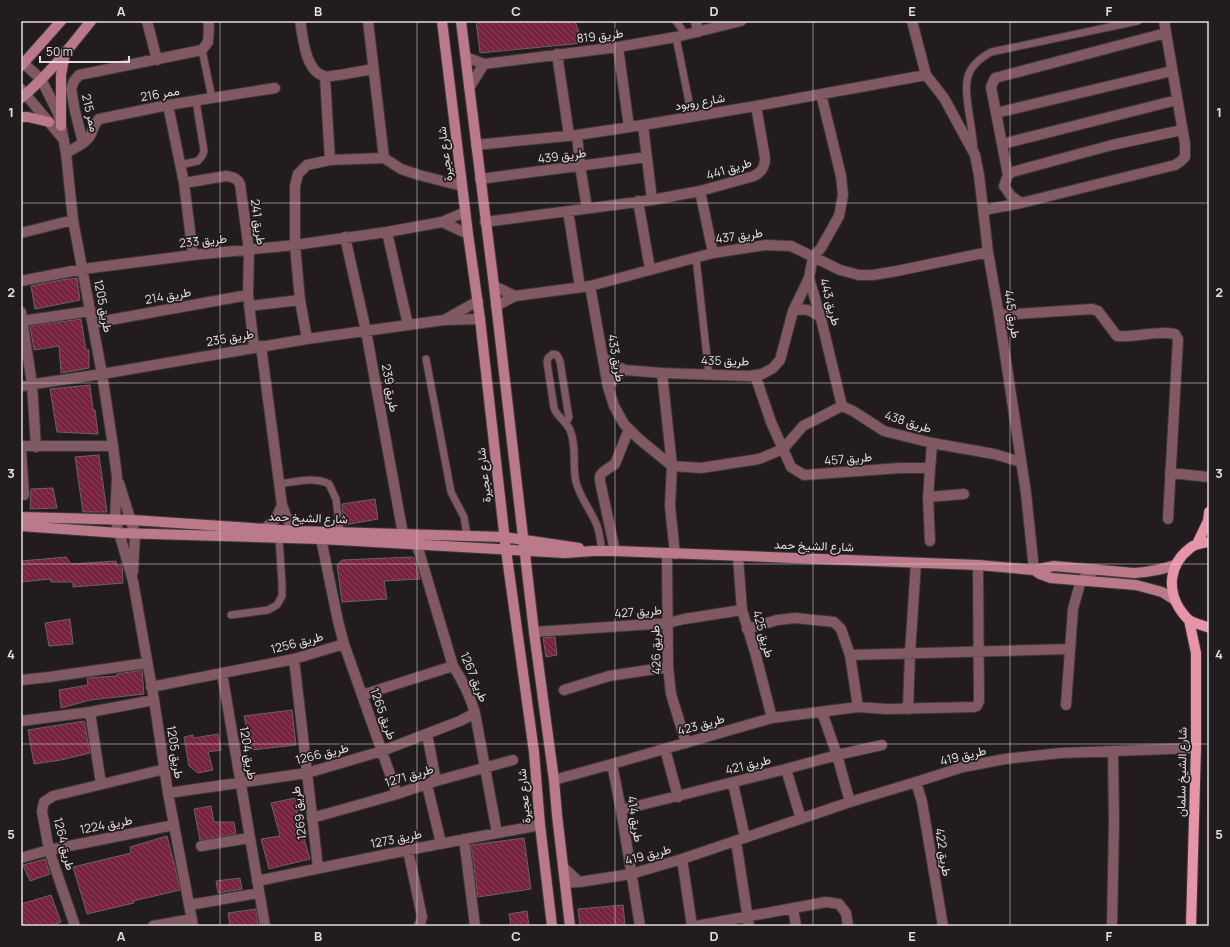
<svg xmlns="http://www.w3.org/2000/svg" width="1230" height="947" font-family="Manrope,Vazirmatn,sans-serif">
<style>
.building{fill:url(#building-back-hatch);stroke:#6a6264}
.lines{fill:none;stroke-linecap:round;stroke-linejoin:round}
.lane-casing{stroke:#3e3739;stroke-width:9}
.street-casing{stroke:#3e3739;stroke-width:12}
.secondary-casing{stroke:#3e3739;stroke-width:12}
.primary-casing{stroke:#3e3739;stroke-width:12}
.lane{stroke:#815962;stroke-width:7}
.street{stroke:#815962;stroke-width:10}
.secondary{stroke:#ba7a89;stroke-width:10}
.primary{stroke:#e694a7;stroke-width:10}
.grid{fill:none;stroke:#e2ddde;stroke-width:1;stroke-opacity:0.55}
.labels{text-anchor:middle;stroke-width:3.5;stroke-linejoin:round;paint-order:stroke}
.street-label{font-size:12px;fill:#e2ddde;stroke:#231c1e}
.neatline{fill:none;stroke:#e2ddde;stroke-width:1.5}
.grid-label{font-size:13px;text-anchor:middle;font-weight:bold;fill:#e2ddde}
</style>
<defs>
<pattern id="building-back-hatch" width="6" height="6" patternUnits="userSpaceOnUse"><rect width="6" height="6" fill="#77233f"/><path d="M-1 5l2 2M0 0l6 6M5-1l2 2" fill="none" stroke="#8a425a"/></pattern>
</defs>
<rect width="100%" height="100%" fill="#231c1e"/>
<path class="building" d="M476 21H575L583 43 480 53Z
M77 278 80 300 35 309 31 286 61 280Z
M81 319 86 350H89V368L61 373 59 346 34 350 30 326Z
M90 385 93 410H95L98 434 57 432 50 389Z
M99 455 107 512H83L75 457Z
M53 488 57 508 30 509 31 489Z
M375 499 378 519 344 525 342 504Z
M66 557 71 564 116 561 117 566 122 565 123 583 73 587V582H51L50 579 21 582V561Z
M412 557 414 558 420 579 384 581 387 599 342 602 337 565 342 560Z
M70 619 73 644 49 646 45 623Z
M555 637 557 655 546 657 543 638Z
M142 670 144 694 90 700 61 708 59 690 88 685 87 678 117 676V674Z
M292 710 296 745 251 750 244 716Z
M84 721 90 753 61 760 34 764 28 730Z
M218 734 221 750 208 752 213 770 198 773 189 766 184 737 193 735 194 738Z
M295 798 300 825 310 859 269 869 261 839 280 836 271 803Z
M211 806 214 822H234L236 834 200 840 194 809Z
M167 836 175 867 180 890 133 901 134 903 87 914 73 867 131 853 130 847Z
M524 838 531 889 478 897 471 845Z
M45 859 50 874 30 881 23 865Z
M240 878 242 889 218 893 216 881Z
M51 895 61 922 51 926H24L21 919V904Z
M623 905 625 925 580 926 578 909Z
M256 909 258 926H230L228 913Z
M527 911 529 926H511L509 914Z"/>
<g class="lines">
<g class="lane-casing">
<path id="lane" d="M676 21 685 34
M676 37 692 117
M202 50 212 98
M974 150C973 138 971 125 969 113 965 84 962 68 991 52L1138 21
M180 165 198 161 202 156 204 151 196 101
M696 258 709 375
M426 359 451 492 464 517 467 536
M566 423 569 417 568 412 560 361 557 355 553 354 548 358 547 362 554 408C557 417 566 421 570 430 577 446 572 466 576 482 580 497 589 508 595 521 600 529 600 542 602 551
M279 484C295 482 314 476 329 484L336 499 340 531
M231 615 268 610 277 605 282 596V583L279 538"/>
</g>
<g class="street-casing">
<path id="street" d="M147 21 157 60
M300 21C303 37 305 71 324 76 330 78 365 70 374 69
M368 21 384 158
M696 21 698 32
M912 21 926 75 944 98 975 155 979 175 988 252 999 315 1026 493 1034 570
M618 47 629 127
M557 54 569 135
M466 57 484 64 469 88
M21 61 41 79 58 113 61 126 66 153 73 220 102 374 113 446 117 477 115 519 133 581 154 700 168 793 193 926
M484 64 618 47 676 37 741 21
M325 77 330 160
M21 89 64 140
M821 94 841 176 843 195 839 216 821 248 813 257 809 278 822 323 842 406
M168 105 184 183 193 255
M996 113 1172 71
M643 125 652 200
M577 135 580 166 587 208
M83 143 75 111 71 89 74 81 79 75 202 50 208 42 209 27 208 21
M1002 144 1177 100
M476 145 577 135 643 125 756 106 926 75
M66 153C74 148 85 144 90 136 94 129 93 125 99 119L168 105 275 88
M1008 175 991 87 995 78 1166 33
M480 179 647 157
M184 183 226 176C233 177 237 178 240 184L249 250 248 295 254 347
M638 201 650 269
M1021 203 1011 196 1004 186 1008 175 1012 172 1112 145 1182 130
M984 210 1021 203 1175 165 1181 161 1185 157V144L1164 21
M568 211 580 287
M465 212 442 222 468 234
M485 222 652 200 700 191
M387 232 408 325
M21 233 73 220
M345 237 366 331 403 534V542
M713 253 700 191 754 176C762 172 765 167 765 158L756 106
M21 281 83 269 193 255 295 245 387 232 442 222
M494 286 515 296 496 306
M590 286 608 387 614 406 624 424 639 439 672 466 701 468 759 459 783 449 803 426 842 406 853 411 884 431 932 443 994 454 1021 462
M515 296 590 286 713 253 766 245 791 246 840 270 859 275H873L897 271 988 252
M478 301 444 320 480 319
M249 306 300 300
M793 311C806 308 809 309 820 317
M21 312 32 384 36 447
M999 315 1092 309 1098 311 1117 336C1137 338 1156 330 1175 334L1178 339 1168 519
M22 321 91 311
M93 323 248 295
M307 339 300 300 295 245V186L298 174 307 165 330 160 384 158 401 169 419 175 462 186
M261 346 282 505
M603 358 616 366 625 370 662 373 749 376 762 374 773 368 780 360 793 311 809 278
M662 373 672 466 670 506 675 554
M755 375 771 422 791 467 804 475 900 468H930
M21 386 102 374 307 339 444 320
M608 387 617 375 625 370
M21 446H113
M21 450 24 495
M1170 473 1209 477
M119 483 135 534 133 572
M928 497 964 494
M264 529 275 520 282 505 288 521 296 531
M416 536 417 545 453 666C463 681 470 696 475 713L497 833
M321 539 338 621 344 644 397 794
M930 541 928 497 932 443
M615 551 600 481V476L603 472 615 464 629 429
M667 554 668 667 671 694 686 743
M738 557 742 610 755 652 772 718
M747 629 777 620 795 618 834 622 841 629 850 655 858 707
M534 632 668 623 684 619 742 610
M850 655 1070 649
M294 659 318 868
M222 673 265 926
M21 680 49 677 147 663
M151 687 294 659 344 644
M564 690 609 676 668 667
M362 695 453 666
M1066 705 1073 609 1081 580 1096 569
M908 709 910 653 916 563
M90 712 101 784
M822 712 837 755 850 802
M21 721 90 712 154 700
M427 734 436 781
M665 749 678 797
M612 764 621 810 640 926
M786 769 801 819
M554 780 612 764 772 718 858 707 886 709 974 707 977 706 979 701 978 565
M916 782 922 802 943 926
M733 783 745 838
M427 785 441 843
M168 793 307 773 382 751 460 721 475 713
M621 810 786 769 837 755 882 745
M312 818 397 794 436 781 513 760
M464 839 475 926
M736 841 749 926
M201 846 249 838
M408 850 422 917 420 924 419 926
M21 858 49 850 174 825
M682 859 692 926
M563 867 579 882 565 883
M257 881 408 850 540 825
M579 882 631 874 682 859 850 802 916 782 963 767 1005 759 1061 753 1196 748
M189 905 259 893
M793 908 796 926
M75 926 49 850 42 811 44 802 53 796 165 769
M153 926 192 919
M696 926 826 902 839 904 846 913 848 926
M1112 926 1114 822 1113 751"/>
</g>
<g class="secondary-casing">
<path id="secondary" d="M442 21 468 234 480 319 506 550 534 752 540 825 552 926
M461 21 494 286 534 632 554 780 557 815 570 926
M21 66 61 21
M21 98C48 76 69 48 91 21
M21 117H28L49 122
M61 126V75L65 53
M21 517 132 520 296 531 504 537 579 548
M21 526 119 533 321 539 565 553 593 551H615L978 565 1034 570 1054 566 1134 573C1149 572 1161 570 1175 565
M1034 570 1040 574 1051 578 1136 585 1162 592 1175 600"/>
</g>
<g class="primary-casing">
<path id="primary" d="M1209 542C1202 543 1194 544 1189 549 1170 564 1167 588 1179 608 1182 612 1185 617 1189 620 1194 623 1201 625 1207 627H1209
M1197 544 1208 521 1209 512
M1189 620 1196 653V748L1191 926"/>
</g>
<use href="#lane" class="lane"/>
<use href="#street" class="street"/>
<use href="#secondary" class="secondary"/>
<use href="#primary" class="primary"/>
</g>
<path class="grid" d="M220 21V926M417 21V926M615 21V926M813 21V926M1010 21V926M21 203H1209M21 383H1209M21 564H1209M21 744H1209"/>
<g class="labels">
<g class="street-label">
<text transform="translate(600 36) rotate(-7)" y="4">طريق 819</text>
<text transform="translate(160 94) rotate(-10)" y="4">ممر 216</text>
<text transform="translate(700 102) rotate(-10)" y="4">شارع روبود</text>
<text transform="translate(90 113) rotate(77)" y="4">ممر 215</text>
<text transform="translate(445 154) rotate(-97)" y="4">شارع عجيرة</text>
<text transform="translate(562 156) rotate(-8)" y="4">طريق 439</text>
<text transform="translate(729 169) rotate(-17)" y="4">طريق 441</text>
<text transform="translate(258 222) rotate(82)" y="4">طريق 241</text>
<text transform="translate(739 236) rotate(-8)" y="4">طريق 437</text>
<text transform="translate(203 241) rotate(-6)" y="4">طريق 233</text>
<text transform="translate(168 296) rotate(-10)" y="4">طريق 214</text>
<text transform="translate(830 302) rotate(75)" y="4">طريق 443</text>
<text transform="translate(103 306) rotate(79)" y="4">طريق 1205</text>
<text transform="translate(1012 314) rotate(81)" y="4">طريق 445</text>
<text transform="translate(230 338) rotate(-10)" y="4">طريق 235</text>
<text transform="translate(616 358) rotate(80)" y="4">طريق 433</text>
<text transform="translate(725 361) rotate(1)" y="4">طريق 435</text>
<text transform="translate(390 388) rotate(80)" y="4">طريق 239</text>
<text transform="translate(908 422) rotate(17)" y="4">طريق 438</text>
<text transform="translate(848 459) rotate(-5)" y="4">طريق 457</text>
<text transform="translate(484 475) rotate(-96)" y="4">شارع عجيرة</text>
<text transform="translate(308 518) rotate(2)" y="4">شارع الشيخ حمد</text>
<text transform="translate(814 546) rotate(2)" y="4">شارع الشيخ حمد</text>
<text transform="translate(638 612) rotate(-4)" y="4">طريق 427</text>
<text transform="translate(763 634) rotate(74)" y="4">طريق 425</text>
<text transform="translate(297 643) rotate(-15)" y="4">طريق 1256</text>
<text transform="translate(656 650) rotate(-92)" y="4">طريق 426</text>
<text transform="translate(474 677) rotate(67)" y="4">طريق 1267</text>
<text transform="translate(383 714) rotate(70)" y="4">طريق 1265</text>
<text transform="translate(701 725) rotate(-16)" y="4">طريق 423</text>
<text transform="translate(175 752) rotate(81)" y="4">طريق 1205</text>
<text transform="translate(248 753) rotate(81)" y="4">طريق 1204</text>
<text transform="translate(322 754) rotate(-14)" y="4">طريق 1266</text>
<text transform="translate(963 756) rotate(-14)" y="4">طريق 419</text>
<text transform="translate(748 765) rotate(-14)" y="4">طريق 421</text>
<text transform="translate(1182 772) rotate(-89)" y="4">شارع الشيخ سلمان</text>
<text transform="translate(409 776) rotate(-17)" y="4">طريق 1271</text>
<text transform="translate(524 796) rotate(-95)" y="4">شارع عجيرة</text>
<text transform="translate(299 813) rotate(-97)" y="4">طريق 1269</text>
<text transform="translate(635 819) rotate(81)" y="4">طريق 414</text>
<text transform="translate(106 825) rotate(-11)" y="4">طريق 1224</text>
<text transform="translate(396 839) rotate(-12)" y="4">طريق 1273</text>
<text transform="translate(64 844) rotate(76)" y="4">طريق 1264</text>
<text transform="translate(943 852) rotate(81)" y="4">طريق 422</text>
<text transform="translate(648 855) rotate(-15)" y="4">طريق 419</text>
</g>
</g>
<rect width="1230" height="947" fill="none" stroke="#231c1e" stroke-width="44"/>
<path d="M40 56v6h89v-6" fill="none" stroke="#e2ddde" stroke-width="2"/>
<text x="46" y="56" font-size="12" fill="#e2ddde" stroke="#231c1e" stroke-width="3" paint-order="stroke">50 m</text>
<rect x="22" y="22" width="1186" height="903" class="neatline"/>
<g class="grid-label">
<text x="121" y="16">A</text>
<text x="318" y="16">B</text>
<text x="516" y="16">C</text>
<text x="714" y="16">D</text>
<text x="912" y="16">E</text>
<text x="1109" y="16">F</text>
<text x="11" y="117">1</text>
<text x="1219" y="117">1</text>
<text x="11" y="297">2</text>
<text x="1219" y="297">2</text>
<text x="11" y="478">3</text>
<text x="1219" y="478">3</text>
<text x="11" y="659">4</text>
<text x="1219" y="659">4</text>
<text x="11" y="839">5</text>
<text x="1219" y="839">5</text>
<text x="121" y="941">A</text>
<text x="318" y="941">B</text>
<text x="516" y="941">C</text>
<text x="714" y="941">D</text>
<text x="912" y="941">E</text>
<text x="1109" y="941">F</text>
</g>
</svg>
